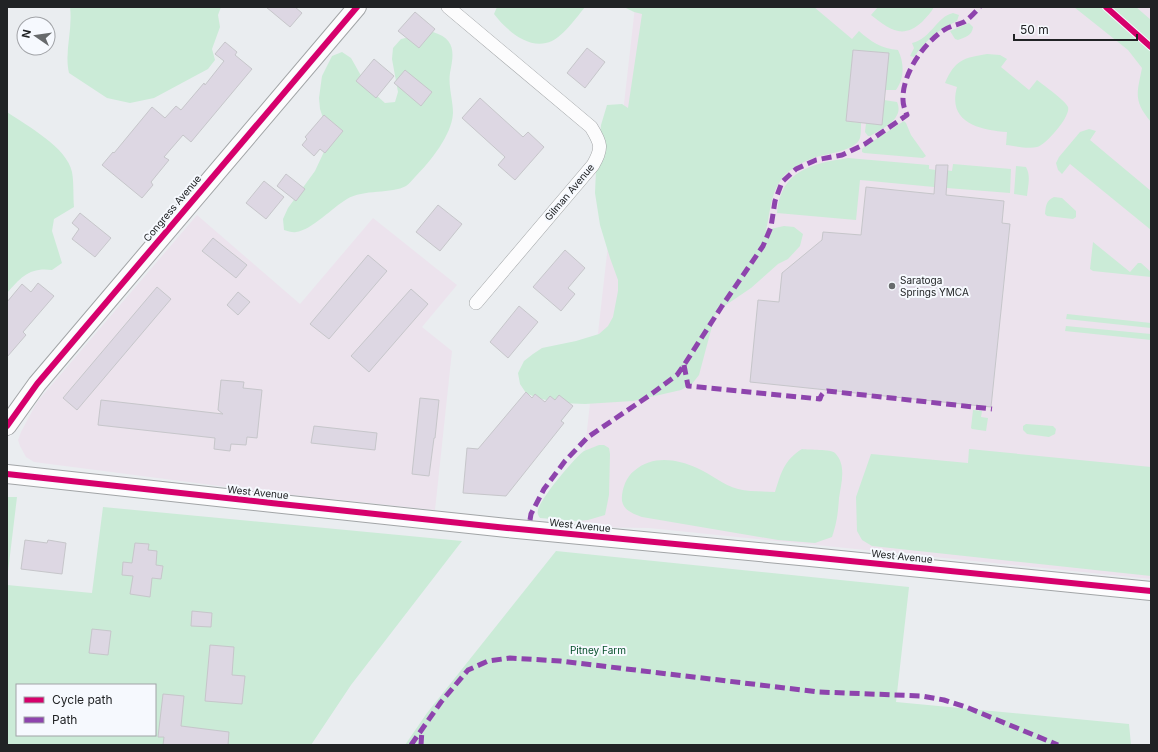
<svg xmlns="http://www.w3.org/2000/svg" width="1158" height="752" font-family="Inter,sans-serif">
<style>
.commercial{fill:#ece3ed}
.green{fill:#cbebd7;fill-rule:evenodd}
.building{fill:#ddd7e3;stroke:#c6c6ca}
.lines{fill:none;stroke-linecap:round;stroke-linejoin:round}
.street-casing{stroke:#a2a5a7;stroke-width:14}
.secondary-casing{stroke:#a2a5a7;stroke-width:20}
.street{stroke:#fcfcfd;stroke-width:13}
.secondary{stroke:#fcfcfd;stroke-width:18}
.quiet{stroke:#8e44ad;stroke-width:5;stroke-dasharray:10 5;stroke-linecap:butt}
.cycleway-casing{stroke:#f6f9fe;stroke-width:8}
.cycleway{stroke:#d6006c;stroke-width:6}
.poi-dot{fill:#676a6c;stroke:#f6f9fe;stroke-width:1.5}
.labels{text-anchor:middle;stroke-width:4;stroke-linejoin:round;paint-order:stroke}
.street-label{font-size:10px;fill:#212325;stroke:#f6f9fe}
.poi-label{font-size:10px;fill:#212325;stroke:#f6f9fe;text-anchor:start}
.park-label{font-size:10px;fill:#064f2a;stroke:#f6f9fe}
</style>
<rect width="100%" height="100%" fill="#eaedf0"/>
<path class="commercial" d="M635 7H1149L1151 9V579L649 528 576 527Z
M197 215 300 304 373 218 457 285 422 327 452 351 435 510 274 493 34 462 26 457 20 446 18 440 21 432 37 402Z"/>
<path class="green" d="M70 7H221L218 15 220 27 212 49 215 60 208 69 154 98 130 103 107 98 69 73C64 51 73 30 70 7Z
M497 7H585C577 17 564 35 552 41 530 51 507 31 494 14Z
M624 7H814L852 39 859 31C870 41 882 49 898 50 904 62 905 78 896 90H885L888 53 853 50 846 121 861 123C861 127 861 134 860 138 856 151 825 154 813 158 801 163 785 171 779 183 770 197 770 215 766 230L784 226 794 227 803 234 800 246 788 259 778 264 751 288 723 307 715 315 699 375 692 384 681 390 633 401 585 404 560 403 537 398 526 393 520 384 518 373 524 361 533 354 542 348 576 341 599 334 608 326 613 317 618 291V280L610 258 600 225 595 193 596 170 601 125 607 105 622 104 628 108 642 14 634 12Z
M878 7H934C931 13 926 17 922 22 902 40 889 29 871 15Z
M1074 7H1136L1151 20V122C1133 101 1137 93 1142 68L1128 50Z
M953 13 959 15 957 21C938 30 926 40 914 57L910 56 914 48 912 43C932 38 936 17 953 13Z
M969 23 973 27C972 36 965 37 958 40L955 39 950 31Z
M433 32C456 39 454 53 450 73 448 86 453 100 453 113 452 135 430 162 415 177 412 180 409 184 406 186 392 194 363 189 347 199 333 207 312 230 296 232 293 233 288 231 284 230L283 219 288 208 315 171 329 141 327 130 320 109 319 98 322 76 332 56 342 52 351 58 368 88 385 103 395 102 398 92 392 59 393 48 401 39Z
M987 54 1000 55 1007 59 1001 67 1029 90 1037 80C1043 85 1065 100 1068 107 1071 116 1046 145 1037 147 1028 149 1015 146 1006 145L1007 132C980 130 947 123 957 87L945 83C955 60 963 58 987 54Z
M884 100 897 102C905 119 881 129 870 136H868L865 132 866 123 882 125Z
M7 112C27 126 67 147 72 172 74 183 73 195 74 207L54 219 52 231 62 263 52 270C30 267 21 277 7 293Z
M904 121 906 123 911 135 926 156 923 158 864 153 862 152V149L864 147Z
M1089 129 1096 131 1090 140 1151 191V230L1070 164 1062 174 1058 170 1056 163 1059 157 1080 132Z
M848 158 929 165V169L936 170 934 187 860 180 856 220 777 213C781 170 811 164 848 158Z
M953 164 1011 169 1010 193 947 188V184H944L945 170 952 171Z
M1016 166 1026 167C1031 176 1028 185 1027 196L1014 194Z
M1054 197 1062 198 1076 211V217L1073 219 1047 216 1045 214C1046 205 1046 201 1054 197Z
M1093 242 1130 272 1138 263H1141L1151 272V277L1093 271 1090 269Z
M1067 314 1151 323V328L1066 319Z
M1066 326 1151 334V340L1065 331Z
M973 410 982 411 981 417 988 418 986 431 972 429 971 428Z
M1026 424 1053 426 1056 429 1055 434 1049 437 1027 434 1023 430V426Z
M599 445H604L609 448 610 454 609 495 605 515 588 520 576 521 540 518C538 515 537 513 538 510 540 499 575 457 584 451 589 449 594 447 599 445Z
M802 449C809 450 831 449 835 453 847 465 841 484 839 498 838 513 837 522 832 537L815 543 778 540 642 517C634 514 624 511 622 501 621 491 626 477 634 471 653 455 676 459 697 468 711 474 723 485 738 489 749 492 763 491 775 492 781 473 784 460 802 449Z
M969 449 1151 467V576L872 546 862 540 857 531 856 497 871 454 968 463Z
M7 497H17L7 580Z
M103 507 462 541 351 685 311 745H7V585L92 593ZM17 685H155V735H17Z
M556 551 909 587 896 702 1129 724 1131 745H405L427 713Z"/>
<path class="building" d="M266 7H295L302 13 290 27Z
M415 12 435 29 419 48 398 31Z
M225 42 237 52 235 55 252 69 191 142 183 135 164 157 169 160 151 182 153 185 142 198 102 165 113 152 114 153 152 107 165 118 176 106 181 110 204 83 205 85 224 61 215 54Z
M587 48 605 62 585 88 567 73Z
M853 50 889 53 882 125 846 121Z
M374 59 394 76 376 98 356 81Z
M405 70 432 92 421 106 394 83Z
M480 98 523 137 528 132 544 147 515 180 498 165 505 157 462 118Z
M324 115 343 131 325 153 320 149 314 156 302 145 307 139 305 137Z
M936 165H948L946 195 1004 201 1002 223 1010 224 991 407 750 382 758 300 779 302 782 273 822 240 823 232 861 235 866 187 934 194Z
M286 174 305 189 296 201 277 186Z
M264 181 284 197 266 219 246 203Z
M438 205 462 224 440 251 416 232Z
M80 213 111 238 95 257 72 239 79 229 72 223Z
M213 238 247 265 236 278 202 251Z
M565 250 585 268 568 288 575 294 561 311 533 287Z
M368 255 387 271 329 339 310 324Z
M38 283 54 296 23 332 26 335 7 357V302L22 284 31 292Z
M157 287 171 299 77 410 63 398Z
M411 289 428 304 369 372 351 356Z
M238 292 250 302 238 315 227 305Z
M519 306 538 322 508 358 490 342Z
M221 380 244 382 243 388 262 390 257 438 247 437 246 445 231 444 230 451 214 449 215 438 98 425 101 400 223 414 218 410Z
M526 392 532 398 535 394 545 402 550 396 555 400 559 395 573 406 561 421 564 423 506 496 463 493 467 448 478 449Z
M420 398 439 400 435 438H434L429 476 412 474Z
M314 426 377 433 375 450 311 443Z
M25 540 47 543 48 540 66 543 62 574 21 569Z
M135 543 149 544 148 550 157 551 156 565 163 566 161 579 152 578 150 597 130 594 133 576 122 575 123 562 132 563Z
M192 611 212 613 211 627 191 626Z
M92 629 111 631 108 655 89 653Z
M210 645 234 647 232 675 245 676 242 704 205 701Z
M163 694 184 696 181 726 229 732 228 745H163L164 737H158Z"/>
<g class="lines">
<g class="street-casing">
<path id="street" d="M448 7 591 127C601 143 603 148 593 165L476 303"/>
</g>
<g class="secondary-casing">
<path id="secondary" d="M7 426 37 384 357 7
M7 474C174 492 340 511 507 528 722 549 936 568 1151 591"/>
</g>
<use href="#street" class="street"/>
<use href="#secondary" class="secondary"/>
<path class="quiet" d="M684 365 688 386 820 399C821 395 823 392 827 391L992 409
M530 520 531 514 544 489 565 461 588 437 650 395 677 375 684 365 722 306 763 246 771 227 775 201 782 182 796 169 816 160 842 155 865 144 907 115C905 110 903 105 903 100 902 74 923 44 944 30 950 26 957 25 964 22 970 18 975 12 980 7
M411 745 441 702 468 670 488 661 510 658 560 661 819 692 922 696 944 700 966 707 1058 745
M421 745 422 729"/>
<g class="cycleway-casing">
<path id="cycleway" d="M1106 7 1151 47
M7 426 37 384 357 7
M7 474C174 492 340 511 507 528 722 549 936 568 1151 591"/>
</g>
<use href="#cycleway" class="cycleway"/>
</g>
<circle class="poi-dot" cx="892" cy="286" r="4"/>
<g class="labels">
<g class="street-label">
<text transform="translate(569 192) rotate(-50)" y="4">Gilman Avenue</text>
<text transform="translate(172 208) rotate(-50)" y="4">Congress Avenue</text>
<text transform="translate(258 492) rotate(6)" y="4">West Avenue</text>
<text transform="translate(580 525) rotate(6)" y="4">West Avenue</text>
<text transform="translate(902 556) rotate(6)" y="4">West Avenue</text>
</g>
<g class="poi-label">
<text x="900" y="284">Saratoga<tspan x="900" dy="12">Springs YMCA</tspan></text>
</g>
<g class="park-label">
<text x="598" y="654">Pitney Farm</text>
</g>
</g>
<rect width="1158" height="752" fill="none" stroke="#212325" stroke-width="16"/>
<rect x="16" y="684" width="140" height="52" fill="#f6f9fe" stroke="#a1a3a7"/>
<rect x="24" y="697" width="20" height="6" fill="#d6006c" stroke="#a1a3a7"/>
<text x="52" y="704" font-size="12" fill="#212325">Cycle path</text>
<rect x="24" y="717" width="20" height="6" fill="#8e44ad" stroke="#a1a3a7"/>
<text x="52" y="724" font-size="12" fill="#212325">Path</text>
<g transform="translate(36 36) rotate(283)"><circle r="19" fill="#f6f9fe" stroke="#a1a3a7"/>
<path d="M0-3L7 15L0 10L-7 15Z" fill="#676a6c"/>
<text y="-6" font-size="11" font-weight="bold" text-anchor="middle" fill="#212325">N</text>
</g>
<path d="M1014 34v6h123v-6" fill="none" stroke="#212325" stroke-width="2"/>
<text x="1020" y="34" font-size="12" fill="#212325" stroke="#f6f9fe" stroke-width="3" paint-order="stroke">50 m</text>
</svg>
